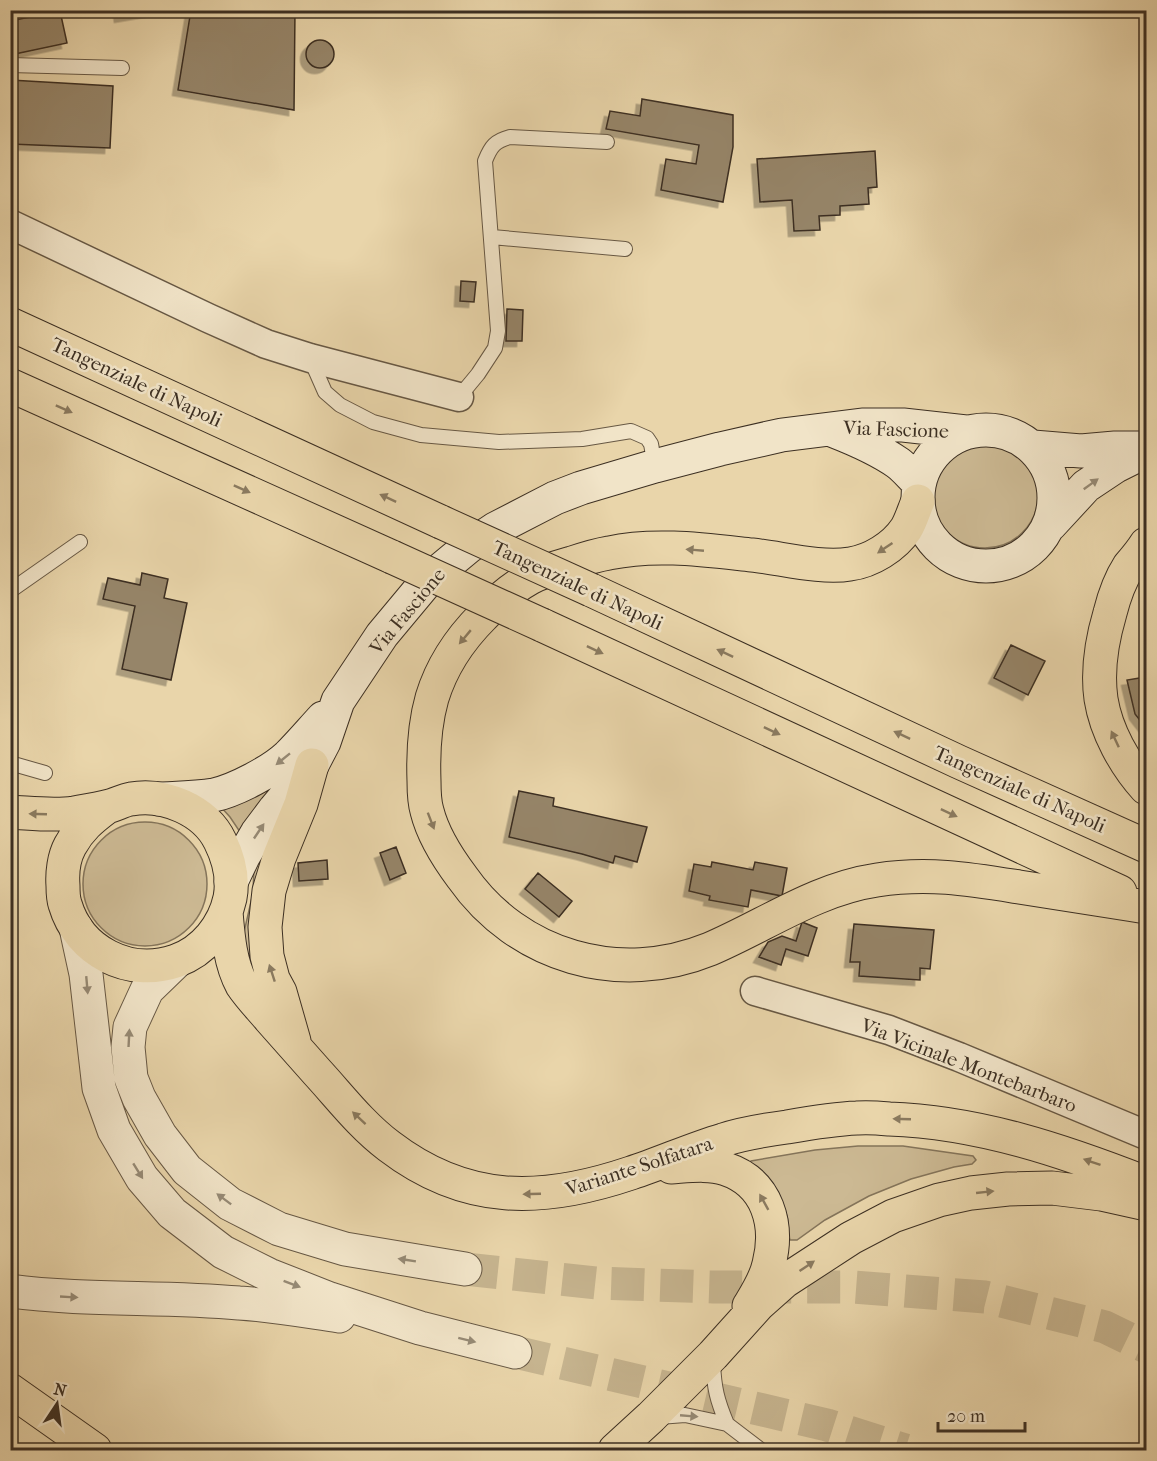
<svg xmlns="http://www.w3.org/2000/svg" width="1157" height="1461" font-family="'IM FELL French Canon',serif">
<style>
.green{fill:#ccb993;stroke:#84745a;stroke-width:1.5}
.building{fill:#968569;stroke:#3c2f22;stroke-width:1.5;filter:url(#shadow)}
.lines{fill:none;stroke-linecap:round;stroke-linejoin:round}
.tertiary-tunnel{stroke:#c6b48f;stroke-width:33;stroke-dasharray:33 16;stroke-linecap:butt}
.service-casing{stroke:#675844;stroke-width:16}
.minor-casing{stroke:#675844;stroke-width:31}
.tertiary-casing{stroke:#675844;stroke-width:35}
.secondary-casing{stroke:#3c2f22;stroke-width:35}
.primary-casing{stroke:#3c2f22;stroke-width:35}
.motorway-casing{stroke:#3c2f22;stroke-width:35}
.service{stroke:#f1e4c8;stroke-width:14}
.minor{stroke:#f1e4c8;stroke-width:28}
.tertiary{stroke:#f1e4c8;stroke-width:33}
.secondary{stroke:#f1e4c8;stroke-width:33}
.primary{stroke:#e9d5aa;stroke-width:33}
.motorway{stroke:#e9d5aa;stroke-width:33}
.motorway-bridge-casing{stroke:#3c2f22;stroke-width:35;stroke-linecap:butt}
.motorway-bridge{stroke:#e9d5aa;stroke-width:33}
.oneway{fill:#8a7a5f}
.oneway2{fill:#968a75}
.labels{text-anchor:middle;stroke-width:5;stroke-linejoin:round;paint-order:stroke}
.street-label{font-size:20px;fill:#3c2f22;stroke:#f1e4c8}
</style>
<defs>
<filter id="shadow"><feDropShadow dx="-5.5" dy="5.5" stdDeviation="0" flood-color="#0004"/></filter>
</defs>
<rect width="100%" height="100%" fill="#e9d5aa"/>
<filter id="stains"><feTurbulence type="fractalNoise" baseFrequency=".00333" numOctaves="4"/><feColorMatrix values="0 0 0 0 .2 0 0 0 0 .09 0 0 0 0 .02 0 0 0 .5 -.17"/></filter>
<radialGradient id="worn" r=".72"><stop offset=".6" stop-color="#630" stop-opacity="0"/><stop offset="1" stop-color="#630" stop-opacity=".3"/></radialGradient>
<path class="green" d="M932 495a53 53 0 1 1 106 0a53 53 0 1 1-106 0Z
M284 771 240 832 230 817 220 806Z
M83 884a62 62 0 1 1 124 0a62 62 0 1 1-124 0Z
M265 840 257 981 243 945 244 932 253 893 254 865Z
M858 1146H903L973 1156 976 1160 972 1164 954 1167 911 1179 869 1196 825 1220 797 1240H790C787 1232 789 1224 787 1216 781 1196 762 1180 749 1164L751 1161 815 1150Z"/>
<path class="building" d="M119 10H160L120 17Z
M191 10H295L294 110 178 90Z
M60 11 67 43 10 55V21Z
M306 54a14 14 0 1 1 28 0a14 14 0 1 1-28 0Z
M10 80 113 86 110 148 10 144Z
M642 99 733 115V147L723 202 661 190 666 159 696 164 699 145 606 129 610 111 640 116Z
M875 151 877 187 868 188 869 204 840 206V215L819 216 820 230 794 231 792 200 760 202 757 159Z
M461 281 476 282 474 302 460 301Z
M507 309 523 310 522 341H506Z
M142 573 168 579 164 598 187 603 171 680 122 669 135 606 103 599 108 578 140 585Z
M1011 645 1045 661 1028 695 994 678Z
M1146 677V728L1135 714 1127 680Z
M519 791 554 798 553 806 647 827 637 862 615 856 613 863 582 854 509 837Z
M396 847 406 873 390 880 380 853Z
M327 860 328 879 299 881 298 863Z
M712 862 753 870 755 862 787 868 782 896 751 890 748 907 709 900 710 896 689 891 694 864 711 867Z
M538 873 572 901 559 917 525 889Z
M802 922 817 928 808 956 786 949 781 965 759 957 768 942 782 936 796 941Z
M854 924 934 930 930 969 920 968V980L859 976 860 962H850Z
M10 1444 22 1450H10Z"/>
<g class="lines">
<path class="tertiary-tunnel" d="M465 1269 597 1283 713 1287H852L985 1297 1105 1327 1146 1347
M515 1352 827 1425 905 1450"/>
<g class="service-casing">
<path id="service" d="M10 65 122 68
M492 237 625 249
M310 358 325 392 340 405 373 422 421 435 499 442 582 439 631 431 647 438 651 444 655 466
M459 397 478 374 495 348 498 331 485 161C491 146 495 141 510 137L607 142
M10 591 80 542
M10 763 45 773
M713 1362C714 1388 717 1400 727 1424
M659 1417 685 1415 727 1424 761 1450"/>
</g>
<g class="minor-casing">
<path id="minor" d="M10 224 208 318 266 344 310 358 459 397
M755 991 889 1030 959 1057 1146 1135"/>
</g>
<g class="tertiary-casing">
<path id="tertiary" d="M76 928 86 974 99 1088 114 1130 142 1178 172 1213 223 1252 269 1275 330 1299 420 1328 515 1352
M177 961 147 990 130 1027 128 1047 131 1078 139 1098 160 1135 187 1170 230 1204 279 1229 345 1249 465 1269
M10 1291C86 1301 163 1296 239 1303 272 1305 305 1311 339 1316"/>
</g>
<g class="secondary-casing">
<path id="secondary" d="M918 498a68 68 0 1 1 136 0a68 68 0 1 1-136 0Z
M834 431C857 440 878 449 898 463 906 469 912 477 919 483
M1033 447 1081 451 1115 448H1145
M1050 525 1086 486 1116 466 1146 451
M159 799C177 798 196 798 214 795 236 790 272 771 288 756 300 744 311 731 323 718
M231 882 243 857 257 833 275 809 312 765 324 742 338 701 382 635 427 581 468 547 495 529 555 498 581 488 655 466 720 449 782 435 862 425H903L966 432"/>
</g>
<g class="primary-casing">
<path id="primary" d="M10 812C31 813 53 816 74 813 86 811 99 809 110 806 117 804 124 800 131 799 164 793 205 810 220 841 229 859 234 877 230 898 224 926 204 951 176 961 129 977 79 952 65 904 63 898 63 891 63 886 62 873 64 857 70 846 80 828 91 819 107 807
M226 912C228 936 230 963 242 985 250 997 261 1008 270 1019 286 1037 301 1054 317 1072 340 1097 361 1125 389 1146 466 1205 542 1203 631 1173 662 1163 692 1149 723 1140 744 1133 765 1130 787 1127 810 1123 833 1119 857 1118 868 1117 879 1118 889 1119 979 1122 1064 1151 1146 1183
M294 1041 280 992 273 979 267 956 265 927 269 891 279 858 301 804 312 765
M671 1167C688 1166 709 1163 726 1169 768 1183 779 1225 769 1264 766 1279 757 1293 749 1306
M10 1390 95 1450
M615 1450 651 1417 713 1355 758 1305 785 1281 851 1238 893 1216 939 1200 971 1193 1008 1189 1052 1188 1101 1194 1146 1204"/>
</g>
<g class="motorway-casing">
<path id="motorway" d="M10 324 441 522
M10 385 392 557
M918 501C914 510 911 521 906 529 894 547 871 561 850 564 821 569 781 558 752 555 705 550 655 543 609 553 597 555 584 559 572 563 558 567 543 571 530 578 512 588 497 601 483 616 459 640 442 665 432 698 424 726 423 753 424 781 424 791 424 801 427 811 433 835 447 857 462 877 518 957 619 986 710 949 766 925 816 889 877 880 928 872 969 879 1019 887 1062 894 1104 900 1146 907
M1146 544C1141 552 1135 559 1129 566 1120 580 1114 597 1110 613 1102 640 1097 671 1101 699 1106 731 1125 765 1146 788
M591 590 959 762 1146 846
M542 625 1120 892"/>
</g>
<use href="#service" class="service"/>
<use href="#minor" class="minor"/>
<use href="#tertiary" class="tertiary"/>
<use href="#secondary" class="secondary"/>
<use href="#primary" class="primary"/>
<use href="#motorway" class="motorway"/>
<g class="motorway-bridge-casing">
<path id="motorway-bridge" d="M441 522 591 590
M392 557 542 625"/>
</g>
<use href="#motorway-bridge" class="motorway-bridge"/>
</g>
<defs><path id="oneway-solid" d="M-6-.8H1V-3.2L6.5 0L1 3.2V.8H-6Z" transform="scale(1.5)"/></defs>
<g class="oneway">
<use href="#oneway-solid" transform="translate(64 409) rotate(24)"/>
<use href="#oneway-solid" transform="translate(242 489) rotate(24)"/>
<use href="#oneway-solid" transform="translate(388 498) rotate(-155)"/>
<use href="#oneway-solid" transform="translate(885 548) rotate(146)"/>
<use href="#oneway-solid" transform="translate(695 550) rotate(-175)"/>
<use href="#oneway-solid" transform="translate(465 637) rotate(130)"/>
<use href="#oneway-solid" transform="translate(595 650) rotate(25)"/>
<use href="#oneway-solid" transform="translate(725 653) rotate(-155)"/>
<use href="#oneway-solid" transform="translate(772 731) rotate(25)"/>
<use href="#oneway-solid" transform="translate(902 735) rotate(-155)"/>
<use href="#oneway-solid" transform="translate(1115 739) rotate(-115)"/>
<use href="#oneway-solid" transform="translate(949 813) rotate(25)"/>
<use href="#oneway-solid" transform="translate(38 814) rotate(-178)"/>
<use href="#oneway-solid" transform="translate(431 821) rotate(69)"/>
<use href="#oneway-solid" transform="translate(272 973) rotate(-108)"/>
<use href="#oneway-solid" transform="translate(359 1118) rotate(-137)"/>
<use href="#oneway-solid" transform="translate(902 1119) rotate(-178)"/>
<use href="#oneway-solid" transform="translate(1092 1162) rotate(-161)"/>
<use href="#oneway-solid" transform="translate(985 1192) rotate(-6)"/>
<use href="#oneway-solid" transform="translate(532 1194) rotate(178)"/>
<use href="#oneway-solid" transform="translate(764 1202) rotate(-119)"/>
<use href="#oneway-solid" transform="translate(807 1266) rotate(-34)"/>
</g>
<g class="oneway2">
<use href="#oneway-solid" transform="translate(1091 484) rotate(-36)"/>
<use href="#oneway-solid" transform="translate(283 759) rotate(141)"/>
<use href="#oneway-solid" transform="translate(259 831) rotate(-56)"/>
<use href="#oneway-solid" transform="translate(87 985) rotate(85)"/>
<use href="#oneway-solid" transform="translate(129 1038) rotate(-87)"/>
<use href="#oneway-solid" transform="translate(138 1171) rotate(58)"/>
<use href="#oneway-solid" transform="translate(224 1199) rotate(-143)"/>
<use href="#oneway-solid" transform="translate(407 1260) rotate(-171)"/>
<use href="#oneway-solid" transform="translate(292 1284) rotate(21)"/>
<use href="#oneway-solid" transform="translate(69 1297) rotate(3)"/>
<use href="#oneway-solid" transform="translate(467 1340) rotate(14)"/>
<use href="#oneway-solid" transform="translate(689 1416) rotate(5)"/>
</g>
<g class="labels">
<g class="street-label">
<text transform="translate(137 382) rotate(25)" y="7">Tangenziale di Napoli</text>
<text transform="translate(896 429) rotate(2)" y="7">Via Fascione</text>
<text transform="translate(578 585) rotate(25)" y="7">Tangenziale di Napoli</text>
<text transform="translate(407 611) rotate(-50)" y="7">Via Fascione</text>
<text transform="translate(1020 789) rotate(24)" y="7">Tangenziale di Napoli</text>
<text transform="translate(969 1065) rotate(21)" y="7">Via Vicinale Montebarbaro</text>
<text transform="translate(639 1166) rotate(-18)" y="7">Variante Solfatara</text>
</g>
</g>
<rect width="1157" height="1461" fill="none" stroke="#e9d5aa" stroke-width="36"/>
<rect x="12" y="12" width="1133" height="1437" fill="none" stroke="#3c2f22" stroke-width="3"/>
<rect x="18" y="18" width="1121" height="1425" fill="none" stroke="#3c2f22" stroke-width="1.5"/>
<g transform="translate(57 1404) rotate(13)" stroke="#f1e4c8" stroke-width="4.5" paint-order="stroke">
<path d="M0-4.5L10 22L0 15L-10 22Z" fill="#3c2f22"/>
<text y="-9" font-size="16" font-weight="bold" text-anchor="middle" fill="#3c2f22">N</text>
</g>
<path d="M938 1422v9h87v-9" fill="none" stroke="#3c2f22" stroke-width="3"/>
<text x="947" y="1422" font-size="18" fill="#3c2f22" stroke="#f1e4c8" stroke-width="4.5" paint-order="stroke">20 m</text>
<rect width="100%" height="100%" filter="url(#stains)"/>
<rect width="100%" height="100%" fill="url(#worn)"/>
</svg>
